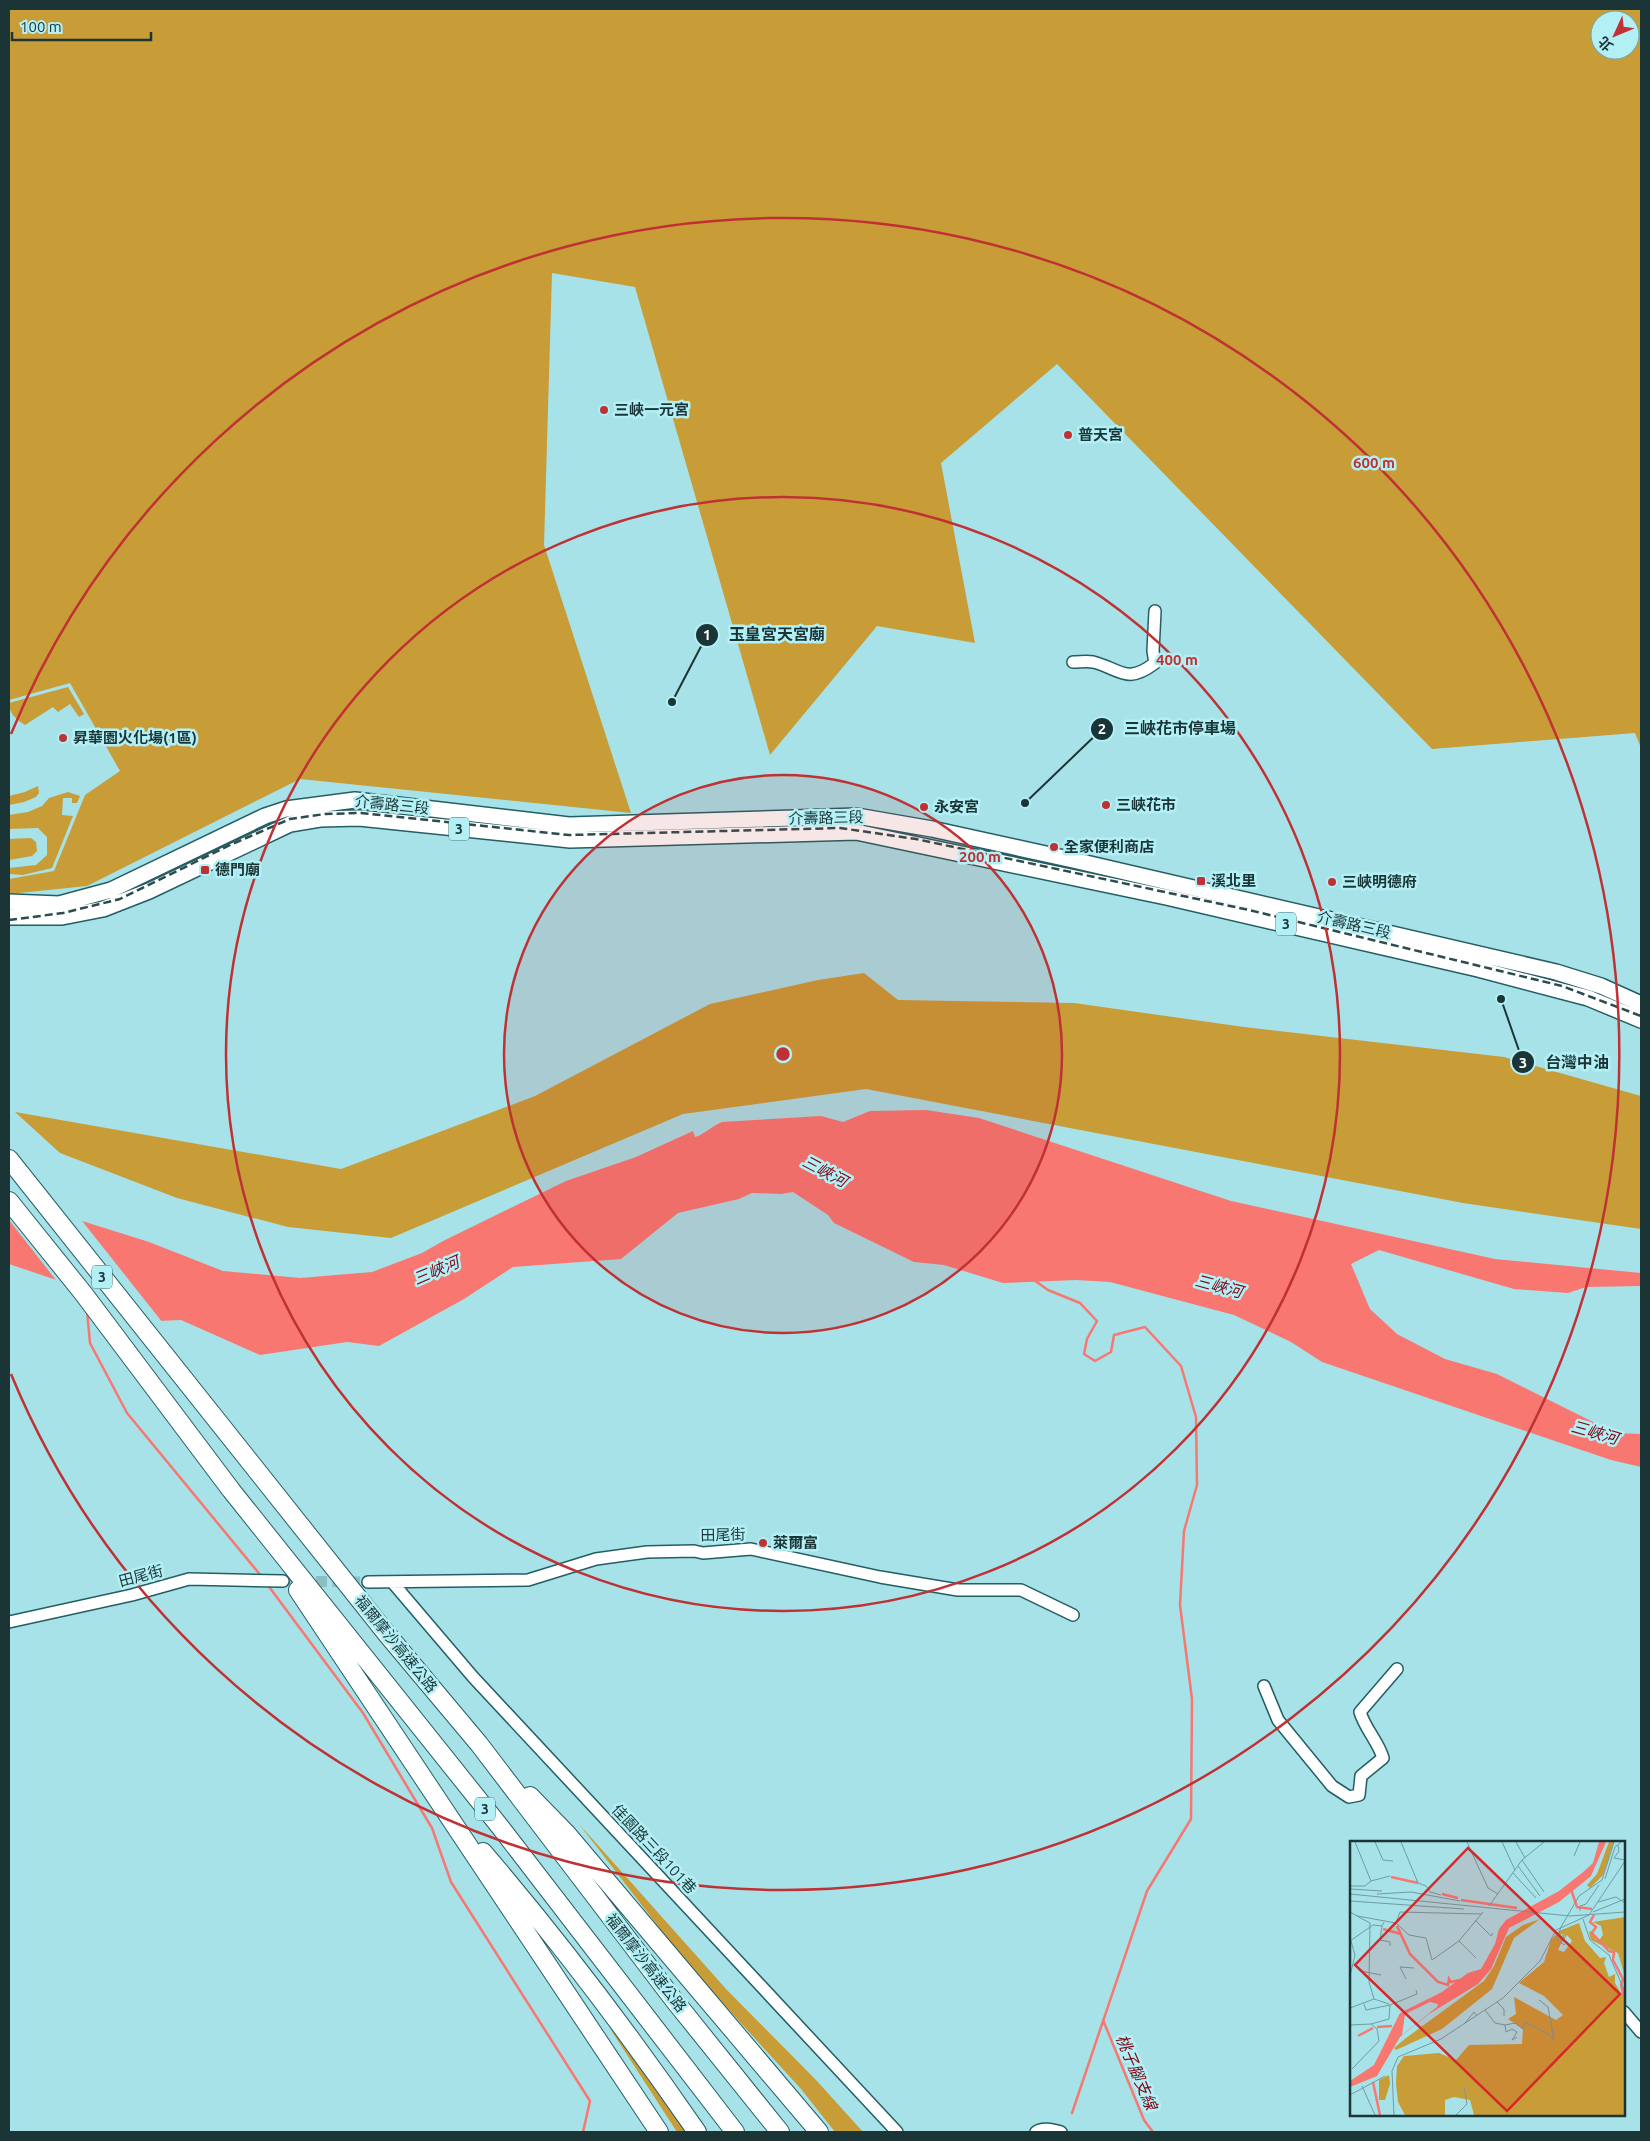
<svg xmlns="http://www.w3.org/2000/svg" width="1650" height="2141" font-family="Ubuntu,'Noto Sans TC',sans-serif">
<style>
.green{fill:#c89c37;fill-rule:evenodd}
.water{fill:#f87771}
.pier{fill:#a7e2e9}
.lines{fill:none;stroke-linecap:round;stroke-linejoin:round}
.stream{stroke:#f87771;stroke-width:2.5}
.minor-tunnel{stroke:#8bbfc5;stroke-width:11;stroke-dasharray:11 5.5;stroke-linecap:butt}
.minor-casing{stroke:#235e64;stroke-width:14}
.major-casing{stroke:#235e64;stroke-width:18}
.highway-casing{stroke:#235e64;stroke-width:20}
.minor{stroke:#fff;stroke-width:11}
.major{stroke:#fff;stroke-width:15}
.highway{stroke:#fff;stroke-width:18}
.rail{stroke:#2d4b4d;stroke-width:2.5;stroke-dasharray:8 4;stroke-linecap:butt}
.ring{fill:none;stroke:#c03134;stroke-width:2.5}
.poi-dot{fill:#c03134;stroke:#b3f0f6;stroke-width:2}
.labels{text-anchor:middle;stroke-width:5;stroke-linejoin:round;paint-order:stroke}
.shield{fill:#b3f0f6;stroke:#496c70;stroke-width:1}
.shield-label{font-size:14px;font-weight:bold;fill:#1b3436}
.poi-label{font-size:15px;font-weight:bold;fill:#1b3436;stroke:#b3f0f6;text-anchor:start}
.street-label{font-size:15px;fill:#1b3436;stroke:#b3f0f6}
.water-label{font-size:16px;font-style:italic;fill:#820614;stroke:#b3f0f6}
.inset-river{fill:none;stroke:#f87771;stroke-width:2.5}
.inset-road{fill:none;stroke:#6f9ca1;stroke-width:1}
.view{fill:#d62828;fill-opacity:0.15;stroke:#d62828;stroke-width:2.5}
.inset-edge{fill:none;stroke:#1b3436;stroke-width:2.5}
.centre{fill:#c03134;stroke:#b3f0f6;stroke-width:2.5}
.ring-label{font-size:15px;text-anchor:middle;font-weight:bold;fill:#c03134;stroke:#b3f0f6;stroke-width:5;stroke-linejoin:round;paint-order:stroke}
.leader{fill:none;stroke:#1b3436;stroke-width:2}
.callout-dot{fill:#1b3436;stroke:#b3f0f6;stroke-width:2}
.mark-label{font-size:15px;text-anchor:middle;font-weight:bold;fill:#fff}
.callout-label{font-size:16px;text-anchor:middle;font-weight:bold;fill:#1b3436;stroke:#b3f0f6;stroke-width:5;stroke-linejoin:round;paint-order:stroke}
</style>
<rect width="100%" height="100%" fill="#a7e2e9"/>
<path class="green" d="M9 9H1641V748L1635 733 1432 749 1057 364 941 463 975 643 877 626 770 755 635 287 552 273 544 545 631 813 300 779 87 886 9 894V879L54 871 85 795 120 771 70 683 9 700ZM1600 20H1630V50H1600Z
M68 687 84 714 79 717 70 704 58 712 53 707 25 725C17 720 9 714 9 703Z
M38 786 39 793 36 797 24 802 9 805V796L25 792Z
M68 792 80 796 77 803H72V798H63L62 815 73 816 52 868 23 875 9 874V868L36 865 47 855V837L38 828 9 829V815L28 812 42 806 49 798Z
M31 838 36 842 37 851 32 856 9 860V839Z
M864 973 898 1000 1074 1003 1244 1027 1504 1057 1641 1096V1229L1463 1203 866 1089 683 1114 391 1238 288 1227 177 1198 60 1153 15 1112 341 1169 535 1096 710 1004 818 980Z
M579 1824 727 1990 817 2081 863 2132H835L801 2089 688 1965Z
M609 2027 656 2082 691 2132H677Z"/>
<path class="water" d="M926 1110 979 1118 1231 1201 1495 1259 1641 1273V1286L1586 1287 1568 1293 1514 1289 1379 1250 1351 1264 1370 1309 1397 1334 1445 1359 1497 1374 1615 1433 1641 1434V1467L1611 1460 1322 1362 1291 1342 1234 1315 1110 1282 1076 1280 1003 1283 944 1265 914 1262 834 1223 828 1215 793 1192 781 1194 752 1193 739 1199 678 1213 621 1259 513 1267 464 1299 379 1346 347 1342 260 1355 181 1320 158 1321 150 1307 80 1288 9 1264V1198L149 1242 223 1271 300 1278 372 1272 422 1253 443 1241 566 1181 636 1157 693 1131 695 1137C703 1135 712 1126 722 1122L821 1116 843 1122 870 1111Z"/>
<path class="pier" d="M9 1195 79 1217 163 1323 157 1322 149 1309 59 1284 9 1220Z"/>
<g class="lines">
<path class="stream" d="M1034 1280 1048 1290 1080 1303 1097 1321 1087 1339 1084 1354 1095 1361 1111 1352 1114 1335 1145 1327 1181 1366 1196 1417 1197 1485 1184 1531 1180 1605 1192 1699 1191 1819 1147 1891 1072 2113
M87 1311 90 1343 127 1413 262 1577
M267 1584 363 1713 432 1828 451 1882 590 2101 583 2132
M1103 2020 1144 2120 1153 2132"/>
<path class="minor-tunnel" d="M283 1581 368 1582"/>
<g class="minor-casing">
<path id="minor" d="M1073 662C1080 662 1087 661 1093 662 1121 669 1126 685 1155 663L1153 651 1155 611
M368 1582 528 1580 596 1559 647 1552 694 1551 703 1553 751 1549 880 1577 958 1590H1021L1073 1615
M393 1583 473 1677 897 2132
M9 1622 132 1595 189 1579 283 1581
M1264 1686 1278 1720 1332 1786 1349 1797 1359 1795 1361 1776 1383 1758C1378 1741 1365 1729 1360 1712L1397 1669
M1624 2012 1641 2032
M1036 2132C1043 2127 1053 2130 1061 2132"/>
</g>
<g class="major-casing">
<path id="major" d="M9 902 59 904 111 890 265 816 286 809 355 800 569 825 857 816 932 829 1073 860 1556 972 1601 986 1641 1004
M9 917H62L103 909 149 891 290 824 320 819 359 818 570 840 856 832 1166 897 1478 969 1588 998 1641 1020"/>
</g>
<g class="highway-casing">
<path id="highway" d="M9 1159 386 1633 479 1744 674 2000 780 2132
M9 1201 83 1293 231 1490 501 1828 735 2132
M298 1590 659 2132
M530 1796 567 1834 819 2132
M483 1852C559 1941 630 2035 697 2132"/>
</g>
<use href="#minor" class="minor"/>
<use href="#major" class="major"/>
<use href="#highway" class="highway"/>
<path class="rail" d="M9 920 63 913 120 899 230 845 290 819 325 814 361 813 569 835 840 828 916 839 1249 910 1562 986 1641 1016"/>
</g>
<circle cx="783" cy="1054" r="279" fill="#c03134" fill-opacity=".12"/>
<g class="ring">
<circle cx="783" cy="1054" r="279"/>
<circle cx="783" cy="1054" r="557"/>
<path d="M11 734A836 836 0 1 1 11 1374"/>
</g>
<g class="poi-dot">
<circle cx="604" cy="410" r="5"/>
<circle cx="1068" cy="435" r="5"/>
<circle cx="63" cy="738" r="5"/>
<circle cx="1106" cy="805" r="5"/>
<circle cx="924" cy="807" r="5"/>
<circle cx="1054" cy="847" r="5"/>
<rect x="200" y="865" width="10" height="10" rx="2.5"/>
<rect x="1196" y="876" width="10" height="10" rx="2.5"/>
<circle cx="1332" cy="882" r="5"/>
<circle cx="763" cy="1543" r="5"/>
</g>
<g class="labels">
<g class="shield">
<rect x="449" y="817.5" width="20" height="23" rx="4"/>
<rect x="1276" y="912.5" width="20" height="23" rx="4"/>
<rect x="92" y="1265.5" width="20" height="23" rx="4"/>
<rect x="475" y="1797.5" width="20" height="23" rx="4"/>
</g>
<g class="shield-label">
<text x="459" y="834">3</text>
<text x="1286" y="929">3</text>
<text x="102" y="1282">3</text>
<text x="485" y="1814">3</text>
</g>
<g class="poi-label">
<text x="614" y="415">三峽一元宮</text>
<text x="1078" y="440">普天宮</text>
<text x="73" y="743">昇華園火化場(1區)</text>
<text x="1116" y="810">三峽花市</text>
<text x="934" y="812">永安宮</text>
<text x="1064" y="852">全家便利商店</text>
<text x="215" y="875">德門廟</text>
<text x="1211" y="886">溪北里</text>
<text x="1342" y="887">三峽明德府</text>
<text x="773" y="1548">萊爾富</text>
</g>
<g class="street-label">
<text transform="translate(392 805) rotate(6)" y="5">介壽路三段</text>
<text transform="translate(826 818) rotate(-1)" y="5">介壽路三段</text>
<text transform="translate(1354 925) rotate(13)" y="5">介壽路三段</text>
<text transform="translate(723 1535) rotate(-1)" y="5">田尾街</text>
<text transform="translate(141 1576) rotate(-15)" y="5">田尾街</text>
<text transform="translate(396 1644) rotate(51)" y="5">福爾摩沙高速公路</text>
<text transform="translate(654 1849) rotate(47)" y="5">佳園路三段101巷</text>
<text transform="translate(646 1963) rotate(52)" y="5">福爾摩沙高速公路</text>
</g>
<g class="water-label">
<text transform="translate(825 1171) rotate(28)" y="6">三峽河</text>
<text transform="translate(436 1270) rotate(-23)" y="6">三峽河</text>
<text transform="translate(1219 1286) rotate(15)" y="6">三峽河</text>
<text transform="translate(1595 1432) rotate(16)" y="6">三峽河</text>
<text transform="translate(1137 2072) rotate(67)" y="6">桃子腳支線</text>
</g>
</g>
<g transform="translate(1350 1841)">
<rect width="275" height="275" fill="#a7e2e9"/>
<path d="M259 1H264L253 34 240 47 237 44 247 33ZM275 76V136L268 112 241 99 239 91 242 90 246 99 250 98 253 94 251 85 243 81ZM190 78 164 97 142 148 92 188 46 209 44 207 56 197 134 140 144 125 156 96 173 84ZM229 82 235 100 250 117 256 116 254 122 259 136 265 133V142L275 159V274H124L120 259 104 256 95 259V274H55L48 261 46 243 47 225 54 215 89 212 106 219 119 204 172 203 173 188 158 178 166 173 164 156 206 179 213 174 194 155 169 142 194 121 201 99 209 90ZM211 90 207 98 212 93 215 94 212 102 217 94 222 100 214 111 208 109 214 96 206 98ZM39 234 40 243 35 259H29V239Z" fill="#c89c37" fill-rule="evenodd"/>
<path d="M249 1H256L241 35 209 61 159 87 141 128 128 143 79 173 50 196 27 235 0 246V240L24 224 50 172 92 151 118 132 131 128 145 103 149 88 156 79 209 50 232 32 243 22ZM80 161 88 163 87 166 52 194 55 173Z" fill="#f87771" fill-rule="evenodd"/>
<path class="inset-river" d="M41 36 68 42M221 48 227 66 242 68M92 53 108 57M111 59 167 67M244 74 240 81 246 86 242 92 259 110 264 111 263 119 273 138 271 144 275 160M47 85 60 113 88 141 98 144 99 138 101 141 110 139M33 88 51 93M27 186 42 185M8 195 23 187M23 241 30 274"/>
<path class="inset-road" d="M5 1 21 40 40 35M25 1 33 19 43 20M51 1 68 42 76 45 80 51 91 54M117 1 138 47 148 53M152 1 165 29M166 1 175 17M268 4 269 10 264 17 275 19M224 15 230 1M172 19 194 51M168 25 190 55M163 32 186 57M255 38 265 6 271 1M0 45H15L21 40M0 48 32 50M0 53 220 75 275 71M27 53 61 51 110 60M0 60 114 68M248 61 266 56 275 62M139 65 172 19 194 1M230 70V65L236 63 249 44M0 71 7 75 46 82 50 71 131 73M243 71 275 58M7 75 20 82 19 141 24 158M233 78 240 99 259 114 275 151M125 79 141 95 143 92M46 82 59 94 76 97 82 119 109 100 133 71M32 85 30 99 40 101V105M0 100 23 84 32 85 34 81M109 100 126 117M215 104 211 102 214 94 207 98 211 86 229 55 252 39 264 1M11 130 31 134M0 135 5 114 1 100M56 138 50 126 64 127M147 161 154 168V175M14 163 16 169 40 164 67 153 66 149M0 167 24 158 39 163M135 169 145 182 155 184 156 191 162 188 167 191 162 199 167 196M115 182 124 171 127 175M0 184 21 183 39 178 40 164M155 184 165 182 173 188 175 181 198 193 204 199 198 166 189 159M2 228 29 200 27 188 21 183M12 245 25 274M0 254 35 235M44 274 42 230 48 216 91 198 153 157 190 120 206 89 239 74 275 20M106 274 117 263 114 246"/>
<path class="view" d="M118 7 270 153 157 270 5 124Z"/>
<rect width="275" height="275" class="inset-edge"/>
</g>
<circle cx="783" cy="1054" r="8" class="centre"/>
<g class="ring-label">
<text x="1374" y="468">600 m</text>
<text x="1177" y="665">400 m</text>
<text x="980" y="862">200 m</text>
</g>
<path class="leader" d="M672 702L707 635M1025 803L1102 729M1501 999L1523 1062"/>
<g class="callout-dot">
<circle cx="672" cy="702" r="5"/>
<circle cx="1025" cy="803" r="5"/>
<circle cx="1501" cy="999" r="5"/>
<circle cx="707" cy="635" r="12"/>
<circle cx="1102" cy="729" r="12"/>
<circle cx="1523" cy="1062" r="12"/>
</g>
<g class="mark-label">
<text x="707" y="640">1</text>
<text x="1102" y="734">2</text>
<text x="1523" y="1068">3</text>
</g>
<g class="callout-label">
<text x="777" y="640">玉皇宮天宮廟</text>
<text x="1180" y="734">三峽花市停車場</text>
<text x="1577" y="1068">台灣中油</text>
</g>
<rect width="1650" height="2141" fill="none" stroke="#1b3436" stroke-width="20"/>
<g transform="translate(1615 35) rotate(226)"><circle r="24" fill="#b3f0f6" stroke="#76a5a9"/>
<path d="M0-4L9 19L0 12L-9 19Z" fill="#c03134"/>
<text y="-8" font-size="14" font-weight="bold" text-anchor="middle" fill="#1b3436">北</text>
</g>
<path d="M12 32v8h139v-8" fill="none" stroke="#1b3436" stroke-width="2.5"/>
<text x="20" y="32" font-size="15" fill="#1b3436" stroke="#b3f0f6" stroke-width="4" paint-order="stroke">100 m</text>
</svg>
